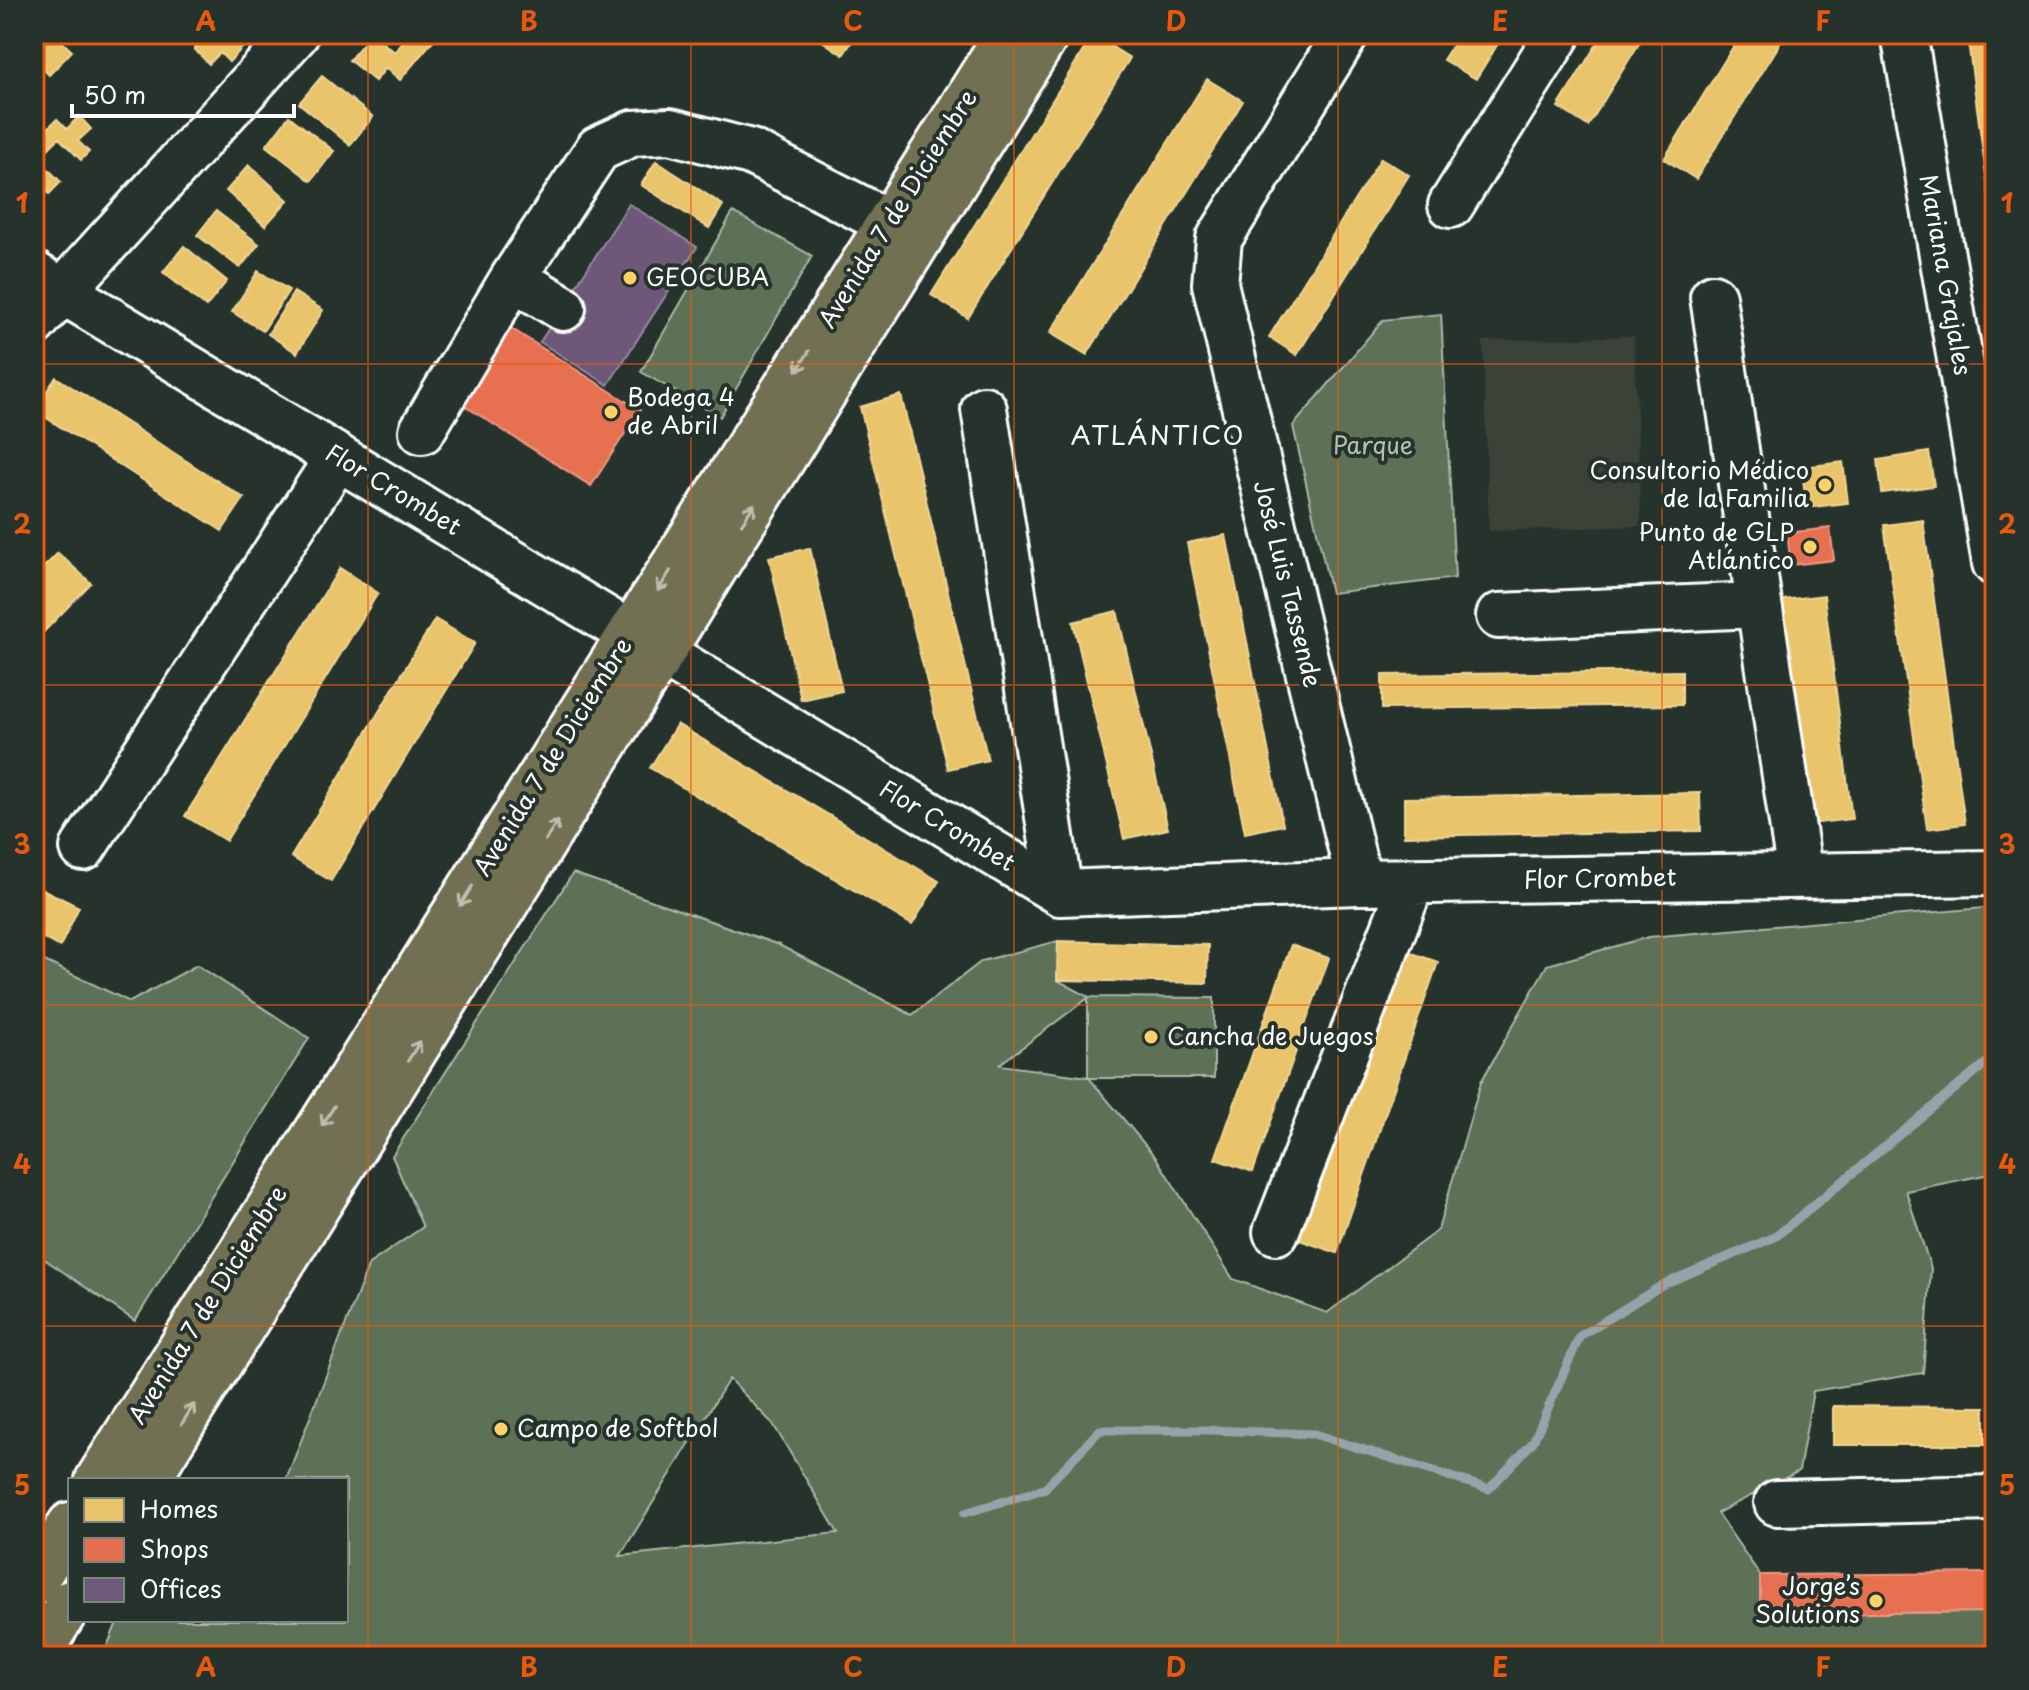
<svg xmlns="http://www.w3.org/2000/svg" width="2029" height="1690" font-family="'Playpen Sans',sans-serif">
<style>
.built{fill:#3a4238}
.green{fill:#5b7155;stroke:#adb8aa;stroke-width:2;fill-rule:evenodd}
.homes{fill:#e9c46a;stroke:#f0d697;stroke-width:2}
.shops{fill:#e76f51;stroke:#ee9a85;stroke-width:2}
.offices{fill:#6d597a;stroke:#998ba2;stroke-width:2}
.lines{fill:none;stroke-linecap:round;stroke-linejoin:round}
.stream{stroke:#94a4aa;stroke-width:9}
.minor-casing{stroke:#fff;stroke-width:50}
.major-casing{stroke:#fff;stroke-width:50}
.minor{stroke:#26332d;stroke-width:44}
.major{stroke:#716f52;stroke-width:44}
.oneway{stroke:#bfbeb1}
.grid{fill:none;stroke:#e8590c;stroke-width:2;stroke-opacity:0.55}
.poi-dot{fill:#ffd166;stroke:#26332d;stroke-width:3}
.labels{text-anchor:middle;stroke-width:8;stroke-linejoin:round;paint-order:stroke}
.street-label{font-size:24px;fill:#fff;stroke:#26332d}
.poi-label{font-size:24px;fill:#fff;stroke:#26332d;text-anchor:start}
.park-label{font-size:24px;fill:#b5bfb2;stroke:#26332d}
.neighbourhood-label{font-size:26px;letter-spacing:2px;fill:#fff;stroke:#26332d}
.neatline{fill:none;stroke:#e8590c;stroke-width:3}
.grid-label{font-size:26px;text-anchor:middle;font-weight:bold;fill:#e8590c}
</style>
<rect width="100%" height="100%" fill="#26332d"/>
<filter id="ink" filterUnits="userSpaceOnUse"><feTurbulence type="fractalNoise" baseFrequency=".0125" numOctaves="2"/><feDisplacementMap in="SourceGraphic" scale="16" xChannelSelector="R" yChannelSelector="G"/><feConvolveMatrix kernelMatrix="1 2 1 2 8 2 1 2 1" color-interpolation-filters="sRGB"/></filter>
<g filter="url(#ink)">
<path class="built" d="M1634 336 1641 526 1489 531 1483 341Z"/>
<path class="green" d="M733 212 812 256 720 417 641 372Z
M1441 314 1455 578 1331 593 1293 426 1383 320Z
M573 873 779 945 912 1015 982 961 1058 941 1057 980 1089 997 1214 998V1078H1089L1157 1159 1233 1279 1327 1313 1438 1230 1481 1082 1547 965 1649 937 1995 907V1173L1906 1191 1931 1269 1923 1373 1813 1391 1799 1471 1717 1513 1760 1575V1614L1990 1612 1992 1656H103L118 1620H346V1480H286L369 1264 423 1227 392 1156ZM1088 998V1077L1000 1065V1064ZM729 1379 773 1424 838 1533 620 1556Z
M34 956 130 1002 197 965 309 1038 135 1321 34 1252Z"/>
<path class="homes" d="M45 34H54L72 51 49 75 34 60V45Z
M199 34H228L243 47 229 62 220 53 209 64 194 49 204 39Z
M371 34 395 52 408 34H433L436 37 400 80 386 68 375 81 349 60Z
M812 34H857L843 55Z
M1459 34H1504L1476 79 1443 60Z
M1603 34H1645L1588 126 1558 107Z
M1741 34H1786L1696 179 1664 159Z
M1967 34H1995V241Z
M1093 35 1130 58 968 318 931 295Z
M322 76 373 117 350 145 299 103Z
M1207 79 1243 101 1087 355 1050 333Z
M79 116 91 129 78 141 89 152 81 160 59 138 38 159 61 182 49 194 34 179V142L57 119 67 129Z
M289 116 334 151 311 181 266 146Z
M1381 158 1409 175 1297 355 1269 337Z
M656 161 723 205 709 228 641 185Z
M249 165 288 200 265 226 226 191Z
M216 211 259 244 240 268 197 235Z
M184 246 227 281 206 307 163 272Z
M258 271 289 290 263 331 232 312Z
M294 292 323 310 297 353 268 334Z
M56 377 244 498 222 531 34 410Z
M901 395 988 760 948 769 860 407Z
M1929 452 1934 486 1882 493 1878 460Z
M1843 462 1848 503 1806 508 1802 467Z
M1923 520 1965 824 1927 829 1884 525Z
M1226 535 1283 825 1245 833 1187 543Z
M810 548 842 691 801 700 769 557Z
M58 553 91 583 34 642V577Z
M340 568 378 593 226 841 185 816Z
M1824 595 1852 819 1810 824 1782 600Z
M1117 611 1168 829 1124 839 1073 622Z
M435 619 475 643 331 881 291 857Z
M1682 671V705L1382 709V675Z
M677 724 939 881 912 925 650 768Z
M1700 793 1701 831 1404 836V798Z
M34 885 79 907 60 947 34 934Z
M1058 941 1208 945 1207 983 1057 980Z
M1291 945 1329 958 1253 1172 1215 1159Z
M1401 949 1438 962 1337 1253 1299 1240Z
M1833 1406 1985 1407V1445H1833Z"/>
<path class="shops" d="M509 327 640 410 591 486 460 403Z
M1830 528 1834 560 1791 565 1787 533Z
M1989 1573 1990 1612 1760 1614V1575Z"/>
<path class="offices" d="M629 204 697 247 608 385 540 342Z"/>
<g class="lines">
<path class="stream" d="M965 1513 1044 1489 1100 1430H1211L1314 1434 1489 1489 1533 1442 1580 1336 1664 1284 1775 1237 1995 1056"/>
<g class="minor-casing">
<path id="minor" d="M1346 34 1219 239 1215 284 1359 882
M1904 34 1995 563
M1451 205 1558 34
M34 274 1060 893 1359 882 1995 873
M513 278 563 308
M1713 297 1800 876
M34 323 296 34
M984 409 1060 893
M422 431 513 278 598 149 633 133 670 131 751 152 889 223
M1499 616 1758 605
M83 848 338 457
M1276 1232 1412 882
M1777 1503 1995 1498"/>
</g>
<g class="major-casing">
<path id="major" d="M98 1480 1008 34
M147 1480 1047 34
M34 1582 70 1525
M37 1656 70 1603"/>
</g>
<use href="#minor" class="minor"/>
<use href="#major" class="major"/>
</g>
<defs><path id="oneway-shaft" d="M-6 0H5M1.5-3L5.5 0L1.5 3" fill="none" stroke-width="1.6" stroke-linecap="round" stroke-linejoin="round" transform="scale(2)"/></defs>
<g class="oneway">
<use href="#oneway-shaft" transform="translate(803 361) rotate(122)"/>
<use href="#oneway-shaft" transform="translate(748 514) rotate(-58)"/>
<use href="#oneway-shaft" transform="translate(664 581) rotate(122)"/>
<use href="#oneway-shaft" transform="translate(552 830) rotate(-58)"/>
<use href="#oneway-shaft" transform="translate(466 896) rotate(122)"/>
<use href="#oneway-shaft" transform="translate(414 1051) rotate(-58)"/>
<use href="#oneway-shaft" transform="translate(328 1116) rotate(122)"/>
<use href="#oneway-shaft" transform="translate(188 1414) rotate(-58)"/>
</g>
</g>
<path class="grid" d="M368 34V1656M691 34V1656M1014 34V1656M1338 34V1656M1662 34V1656M34 364H1995M34 685H1995M34 1005H1995M34 1326H1995"/>
<g class="poi-dot">
<circle cx="630" cy="278" r="8"/>
<circle cx="611" cy="412" r="8"/>
<circle cx="1825" cy="485" r="8"/>
<circle cx="1810" cy="547" r="8"/>
<circle cx="1151" cy="1037" r="8"/>
<circle cx="501" cy="1429" r="8"/>
<circle cx="1876" cy="1601" r="8"/>
</g>
<g class="labels">
<g class="street-label">
<text transform="translate(898 209) rotate(-58)" y="8">Avenida 7 de Diciembre</text>
<text transform="translate(1945 275) rotate(80)" y="8">Mariana Grajales</text>
<text transform="translate(393 490) rotate(31)" y="8">Flor Crombet</text>
<text transform="translate(1287 584) rotate(76)" y="8">José Luis Tassende</text>
<text transform="translate(553 757) rotate(-58)" y="8">Avenida 7 de Diciembre</text>
<text transform="translate(947 826) rotate(31)" y="8">Flor Crombet</text>
<text transform="translate(1600 879) rotate(-1)" y="8">Flor Crombet</text>
<text transform="translate(208 1305) rotate(-58)" y="8">Avenida 7 de Diciembre</text>
</g>
<g class="poi-label">
<text x="646" y="286">GEOCUBA</text>
<text x="627" y="406">Bodega 4<tspan x="627" dy="28">de Abril</tspan></text>
<text x="1809" y="479" text-anchor="end">Consultorio Médico<tspan x="1809" dy="28">de la Familia</tspan></text>
<text x="1794" y="541" text-anchor="end">Punto de GLP<tspan x="1794" dy="28">Atlántico</tspan></text>
<text x="1167" y="1045">Cancha de Juegos</text>
<text x="517" y="1437">Campo de Softbol</text>
<text x="1860" y="1595" text-anchor="end">Jorge’s<tspan x="1860" dy="28">Solutions</tspan></text>
</g>
<g class="park-label">
<text x="1373" y="454">Parque</text>
</g>
<g class="neighbourhood-label">
<text x="1158" y="445">ATLÁNTICO</text>
</g>
</g>
<rect width="2029" height="1690" fill="none" stroke="#26332d" stroke-width="88"/>
<rect x="68" y="1478" width="280" height="144" fill="#26332d" stroke="#7d8581" stroke-width="2"/>
<rect x="84" y="1498" width="40" height="24" fill="#e9c46a" stroke="#7d8581" stroke-width="2"/>
<text x="140" y="1518" font-size="24" fill="#ffffff">Homes</text>
<rect x="84" y="1538" width="40" height="24" fill="#e76f51" stroke="#7d8581" stroke-width="2"/>
<text x="140" y="1558" font-size="24" fill="#ffffff">Shops</text>
<rect x="84" y="1578" width="40" height="24" fill="#6d597a" stroke="#7d8581" stroke-width="2"/>
<text x="140" y="1598" font-size="24" fill="#ffffff">Offices</text>
<path d="M72 104v12h222v-12" fill="none" stroke="#ffffff" stroke-width="4"/>
<text x="84" y="104" font-size="24" fill="#ffffff" stroke="#26332d" stroke-width="6" paint-order="stroke">50 m</text>
<rect x="44" y="44" width="1941" height="1602" class="neatline"/>
<g class="grid-label">
<text x="206" y="31">A</text>
<text x="529" y="31">B</text>
<text x="853" y="31">C</text>
<text x="1176" y="31">D</text>
<text x="1500" y="31">E</text>
<text x="1823" y="31">F</text>
<text x="22" y="213">1</text>
<text x="2007" y="213">1</text>
<text x="22" y="534">2</text>
<text x="2007" y="534">2</text>
<text x="22" y="854">3</text>
<text x="2007" y="854">3</text>
<text x="22" y="1174">4</text>
<text x="2007" y="1174">4</text>
<text x="22" y="1495">5</text>
<text x="2007" y="1495">5</text>
<text x="206" y="1677">A</text>
<text x="529" y="1677">B</text>
<text x="853" y="1677">C</text>
<text x="1176" y="1677">D</text>
<text x="1500" y="1677">E</text>
<text x="1823" y="1677">F</text>
</g>
</svg>
